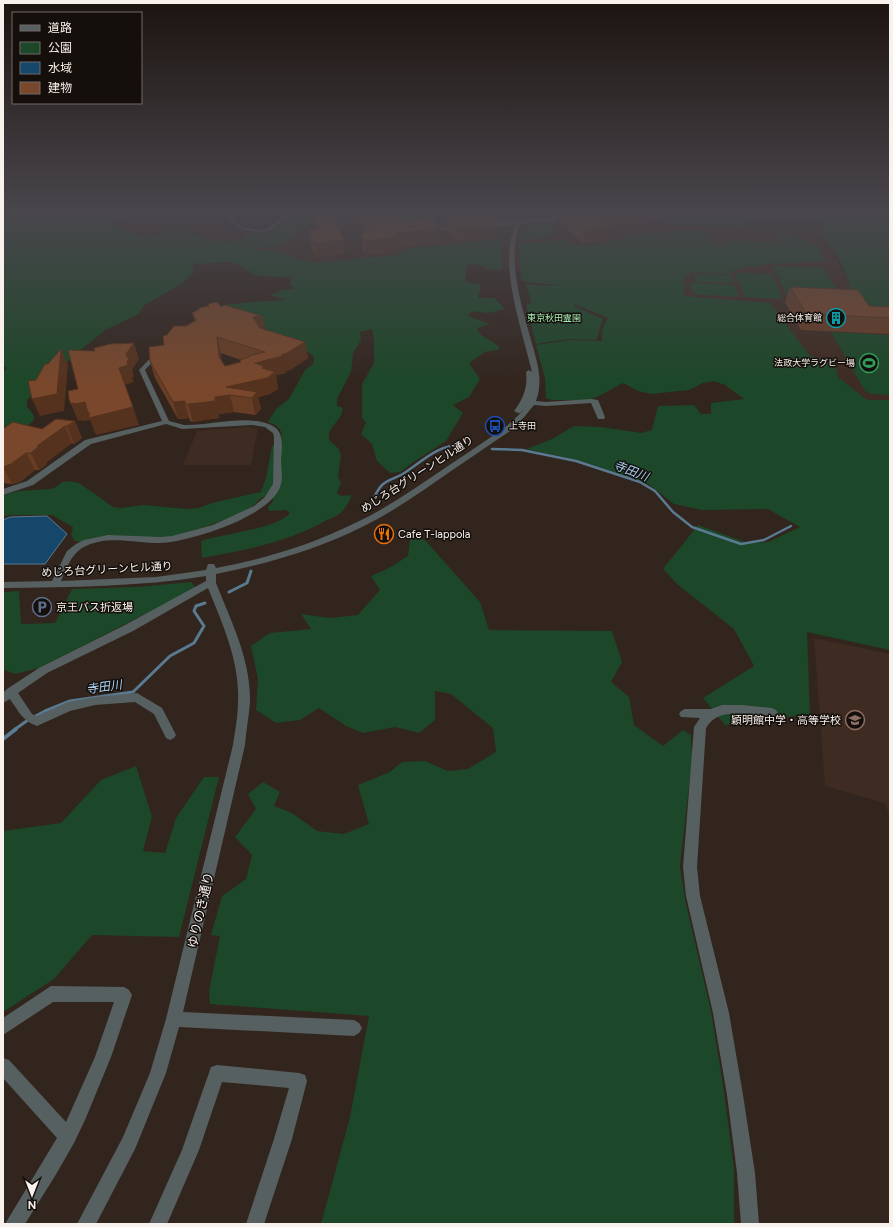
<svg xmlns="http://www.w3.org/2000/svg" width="893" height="1227" font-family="Figtree,'Noto Sans JP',sans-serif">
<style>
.built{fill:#3e2b21}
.green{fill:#1c4728}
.water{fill:#15476a;stroke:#597a91}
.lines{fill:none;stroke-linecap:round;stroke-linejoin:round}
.stream-far2{stroke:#597a91;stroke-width:2.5}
.stream-far1{stroke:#597a91;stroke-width:3}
.stream{stroke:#597a91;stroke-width:4}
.minor{fill:#576060;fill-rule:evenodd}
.minor-bridge{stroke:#576060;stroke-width:5}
.wall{fill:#683d25;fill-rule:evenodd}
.shaded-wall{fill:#55321e}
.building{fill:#79472b;stroke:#55321e;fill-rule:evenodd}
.labels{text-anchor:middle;stroke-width:3;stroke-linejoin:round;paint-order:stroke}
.far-park-label{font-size:9px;fill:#a5efb4;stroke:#150f0c}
.far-poi-label{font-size:9px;fill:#f9f1ec;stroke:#150f0c;text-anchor:end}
.street-label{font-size:11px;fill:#f9f1ec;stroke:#150f0c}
.poi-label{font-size:11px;fill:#f9f1ec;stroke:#150f0c;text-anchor:start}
.water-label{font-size:12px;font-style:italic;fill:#a8d1f4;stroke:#150f0c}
.near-street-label{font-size:13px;fill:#f9f1ec;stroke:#150f0c}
</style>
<rect width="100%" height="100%" fill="#32251e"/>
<path class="built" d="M294 213H669L683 224 790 231 810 237 826 244 840 265 857 298 890 306V405L829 401 588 281 521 279 519 270 485 269V266L480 263 308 269 236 253 254 231 272 229 281 221Z
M247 427 258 428 251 465H183L197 431Z
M814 638 890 654V819L885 803 825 786Z"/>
<path class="green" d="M3 213H128L114 226 148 238 175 229 213 241 228 242 243 240 246 235 267 232 297 213H324L323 220 302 228 289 240 277 247 249 249 275 251 304 261 321 263 396 255 412 248 493 240 503 237 502 270 485 269 484 266 474 264 467 266 465 282 481 285 478 298H494L505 309 488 313 472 311 468 316 490 324 479 327 477 330C482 339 495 340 500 349L485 352 469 363 480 379 469 397 453 405 463 413 446 441 415 461 400 472 390 473 377 461 372 444 361 434 366 422 362 418V384L374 363V339L372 329 360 332 361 340 353 353 351 372 337 399V406L343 408C342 411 341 415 340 417 334 427 328 427 329 440L339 449 341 456 338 476 341 483 337 493 341 496 352 495C349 502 345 510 338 515 335 517 331 518 327 520 289 542 245 550 202 558L201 541C222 534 277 529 290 513L286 510 269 511 268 507 273 501V498L262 497 254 505 242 513 208 526 171 537H111L80 542 75 541 71 535 73 527 52 515H9L3 517V495L19 491 51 489 56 487 62 482 69 481 79 483 113 507 121 508 144 505 187 509 199 508 212 503 261 492 266 478 272 446 282 445C282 431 282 427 268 422L276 409 289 399 305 370 313 364 314 358 310 353 272 344 262 336 266 330 264 325 221 312 205 309 221 305 253 302 286 300 270 295 282 290 295 289 290 284 292 277 258 276 238 265 228 262 194 264 192 266 194 272 182 283 143 306 139 314 105 330 76 354 27 400V406L34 416V420L3 447V372L7 368 3 365Z
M431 213 427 220 402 227 389 214Z
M531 213H562L555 217 553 236 519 240 522 228 531 227 535 221 528 218Z
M890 213V308C876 309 866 304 854 298 847 276 840 253 822 238L823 223C799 220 775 218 751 219L747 224 761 228 675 225 661 214Z
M687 230 706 231V240C713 243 724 245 732 240L782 244 777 234 800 238 809 242 817 246 826 261 766 264C756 268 738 265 731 274L691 272 683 281 685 285 683 296 770 303 810 356 835 363 838 377 867 400H890V650L807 632 810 714 725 725 703 698 754 666 734 629 677 584 663 569 698 525 748 543 768 542 800 527 768 509 702 510 674 504 647 483 577 460 527 449 552 439 574 426 601 427 641 433 652 430 658 406 694 405 701 414H711V403L744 399 725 385 714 381 703 383 689 390 651 394 638 391 623 383 599 396 588 400H552L546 398 545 378 536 345 570 340 602 341C602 331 603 326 608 318L574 304V306L603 319 596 340 568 339 536 344 526 305 531 303 526 284 542 286 561 285 525 282 521 279 519 244 567 240 574 245H585L605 243 630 236Z
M772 266 823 268 843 300 788 297Z
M735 273 771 274 783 299 745 297Z
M693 274 731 275 734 283 696 282Z
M689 283 735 285 740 297 693 294Z
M831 332 890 335V395L871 394 865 391Z
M410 539 425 540 480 602 489 630 612 631 622 662 611 682 629 697 634 725 663 746 683 730 691 735 692 760 680 866 686 904 711 1011 724 1091 734 1169V1224H321L350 1117 369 1016 210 1004 209 991 220 936 211 935 222 896 246 879 252 855 235 837 256 809 248 794 263 782 280 792 274 806 292 813 317 831 344 834 369 824 358 785 390 772 402 762 425 761 448 771 468 769 496 752 493 728 451 694 435 691V720L419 733 395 727 363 733 346 726 319 708 300 720 276 723 256 710 258 679 251 646 270 633 311 629 301 614 330 618 358 615 380 590 371 576 389 568 408 556Z
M191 582 196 588 39 668 15 674 4 670 3 663V592L19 591 21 624 55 623 72 589 137 587Z
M136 766 152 817 143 851 165 853 176 818 204 777H219L179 937 92 935 54 979 3 1012V831L61 823 101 780Z"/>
<path class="water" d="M47 516 67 534 45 564H3V520L10 517Z"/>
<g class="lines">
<path class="stream-far2" d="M492 449 522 450 576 461 640 482 655 491 673 512 692 527 741 544 764 540 791 526
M371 504C374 498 377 490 382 485 387 480 395 478 401 475 421 463 437 444 462 445"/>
<path class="stream-far1" d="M229 592 247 583 251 571
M14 730 28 720 45 711 70 701 133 692 170 656 194 643 204 626 194 611 196 606 205 603"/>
<path class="stream" d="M3 739 16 729"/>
<path class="minor" d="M228 213 242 227 261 230 267 228 288 213H294L271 230 261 232 239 229 223 213Z
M522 213H527C522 221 517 230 516 239 510 272 524 314 533 347 538 365 543 382 536 401L546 402 591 399 598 400 605 417 604 419H598L591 403 546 406 534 405 520 422 510 431C491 444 473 456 454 469 425 489 395 511 362 527 316 550 266 564 216 574V583C231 621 251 660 250 702 249 716 246 731 245 745L183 1012 354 1020 359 1023 362 1028 359 1033 354 1036 179 1027 166 1073 135 1149 96 1224H77L123 1137 150 1073 166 1019 233 745C235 731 238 716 238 702 240 662 223 625 208 588L133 631 47 673 18 693 32 714 37 716 68 702 95 697 137 693 162 708 176 735 174 738 170 740 166 738 154 714 135 702 95 705 70 711 37 726C22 720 19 712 10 699L3 703V693L7 689 39 668 125 625 206 581V576C139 587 71 587 3 588V582L52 581 67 551 76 544 84 540 108 535 161 537 172 536 213 525 254 506 265 497 273 484 274 437 273 433 265 427 252 425 182 429 166 424 91 444 33 485 3 495V489L27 481 85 440 162 421 139 370 157 351 159 350 162 352 145 370 169 421C174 422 179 424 184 425 209 426 248 414 271 425 285 431 282 447 281 460 281 467 283 477 281 484 274 516 189 542 160 543 135 543 105 534 82 548 71 555 66 569 61 581L156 577 206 570 208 564H214L216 568C264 559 311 545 355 523 388 508 418 486 448 466 467 453 486 441 504 428 513 421 521 414 527 404L521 413H518L514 411C523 399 528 388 526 372L529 370 532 372C523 333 503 278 511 239 512 230 518 221 522 213Z
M463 226 465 228 427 231 425 230Z
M722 705H742L772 708 776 710 778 713 776 716 772 718C750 716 720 705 706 728L697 867 700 896 729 1013 743 1095 755 1173 759 1224H741L737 1173 727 1095 713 1013 686 896 683 867 694 727 700 718 681 717 679 714 681 711 685 709H711Z
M51 986 124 987 129 990 132 995 111 1057 85 1120 74 1143 55 1176 25 1224H5L57 1138 3 1078V1058L9 1060 66 1122 95 1057 114 1002H53L3 1035V1018Z
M217 1065 299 1073 305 1075 307 1081 292 1139 264 1224H246L274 1139 289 1088 222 1082 199 1150 167 1224H149L182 1150 211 1067Z"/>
<path class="minor-bridge" d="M483 225 555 219"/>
</g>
<path class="wall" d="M315 214 340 229H339L345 254 315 257 311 244 309 230 317 229Z
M354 214H399L400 216V221L441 243 399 247V250L394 252 366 255 362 247 361 233H364L363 230 358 231 355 220Z
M457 214H490L493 225 492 238 457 241 449 231V217H457Z
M561 214H665L663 220 606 225 608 227 606 241 583 243 560 221Z
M790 287 869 306 890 307V334L801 330 785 302Z
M208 304 262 316 265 330 305 342 308 358 290 370 285 371 286 373 276 375 278 389 270 394 258 397 261 409 255 415 234 412 219 414V418L203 420 193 422 190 421 189 418 178 419 155 378 150 361 164 345 167 335 195 321 192 313 199 310V308L209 306ZM221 353 241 360H240V362L225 366 221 361Z
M75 421 82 438 74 444 72 443 47 462V464L39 470H35L20 482 12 484 3 483V429H42Z"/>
<path class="shaded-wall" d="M457 214H490V220L457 225Z
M603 214H665L663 220 605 226 608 227 606 241 583 243 585 229 595 217Z
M338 215 340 229H335L334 216Z
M400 216 401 230 388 231 385 219 388 217Z
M357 217H362L363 230 358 231Z
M493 225 492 238 457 241V227Z
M440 229 441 243 399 247V250L394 252 366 255 365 241 396 233Z
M344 240 345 254 315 257 314 243Z
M262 316 265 331 256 333 253 317Z
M217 337 221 353 223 374 219 357Z
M305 342 308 358 290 370 285 371 286 373 276 375 278 389 270 394 258 397 261 409 255 415 252 398 230 395 234 412 219 414V418L193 422 188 404 215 397 255 363 281 355Z
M134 343 139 359 132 370 134 377H132L134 382 125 385 119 368 127 361 126 354Z
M61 349 68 365 64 411 40 416 32 399Z
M185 401V404L189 418 178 419 173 402Z
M85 402 133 407 139 425 96 435 90 420 82 421 81 420 78 421 71 404Z
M75 421 82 438 74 444 67 426Z
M65 426 72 443 47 462V464L39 470 31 453 37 446Z
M26 453 35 470 20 482 12 484 3 467Z"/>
<path class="building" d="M315 214H338V215L334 216 344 240 314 243 309 230 320 229Z
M356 214H399L400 216 388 217 385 219 386 221 388 222 433 218 440 229 396 233 398 236 394 238 365 241 361 233 370 232 362 217H357Z
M568 214H604L607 216 595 217 608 227 585 229Z
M492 215 493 225 457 227 449 217Z
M790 287 858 290 869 306 890 307V318L807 314Z
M217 302 221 307 225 305 262 316 253 317 260 328 305 342 287 353 281 355 283 356 255 363 265 367 262 368 275 372 267 378 226 387 257 392 252 398 230 395 215 397V401L199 403 188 404H185V401L173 402 150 361 149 347 164 345 163 336 167 335 174 326H186L197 320 192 313 200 309 199 308 209 306 208 304ZM217 337 265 352 248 356 249 357 240 360 241 362 225 366 219 357Z
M134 343 126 354 129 360 127 361 128 365 119 368 133 407 89 418V412L88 413 85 402 75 404 74 403 71 404 69 399 68 391 78 389 68 350 95 351 94 348 110 344Z
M61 349 57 394 32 399 28 381 36 380 45 364H48Z
M56 419 75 421 67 426H65L37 446H39L31 453H26L11 464 3 467V429L13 422 42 429Z"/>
<linearGradient id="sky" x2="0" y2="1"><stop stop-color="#1c1410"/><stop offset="0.55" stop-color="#49464c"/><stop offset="1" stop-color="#49464c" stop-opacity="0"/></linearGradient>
<rect width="893" height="385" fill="url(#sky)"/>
<defs>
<g id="building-ring" transform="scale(1)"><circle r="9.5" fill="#150f0c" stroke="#0f9aa8" stroke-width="1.5"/><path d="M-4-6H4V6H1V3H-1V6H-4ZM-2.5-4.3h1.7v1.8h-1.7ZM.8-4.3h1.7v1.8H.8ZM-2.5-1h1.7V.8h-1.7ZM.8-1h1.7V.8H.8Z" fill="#0f9aa8"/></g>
<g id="stadium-ring" transform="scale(1)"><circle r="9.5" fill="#150f0c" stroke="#2e9e5b" stroke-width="1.5"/><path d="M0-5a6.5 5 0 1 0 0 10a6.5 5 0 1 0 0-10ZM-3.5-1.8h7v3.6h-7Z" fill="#2e9e5b"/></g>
<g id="bus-ring" transform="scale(1)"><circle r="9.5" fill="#150f0c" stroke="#1a4fb4" stroke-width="1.5"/><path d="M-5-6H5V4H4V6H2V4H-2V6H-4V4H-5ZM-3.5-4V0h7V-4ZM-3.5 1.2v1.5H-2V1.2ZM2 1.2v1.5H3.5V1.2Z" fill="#1a4fb4"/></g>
<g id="restaurant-ring" transform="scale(1)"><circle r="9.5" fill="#150f0c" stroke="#e8710a" stroke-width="1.5"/><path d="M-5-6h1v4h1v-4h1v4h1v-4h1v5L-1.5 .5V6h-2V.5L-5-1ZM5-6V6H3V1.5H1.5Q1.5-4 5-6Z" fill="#e8710a"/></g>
<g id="parking-ring" transform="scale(1)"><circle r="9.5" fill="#150f0c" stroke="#5c6f8a" stroke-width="1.5"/><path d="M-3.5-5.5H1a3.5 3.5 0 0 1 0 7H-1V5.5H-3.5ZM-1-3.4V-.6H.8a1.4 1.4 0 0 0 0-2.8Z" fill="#5c6f8a"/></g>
<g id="school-ring" transform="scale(1)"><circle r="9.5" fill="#150f0c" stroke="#8d6e63" stroke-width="1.5"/><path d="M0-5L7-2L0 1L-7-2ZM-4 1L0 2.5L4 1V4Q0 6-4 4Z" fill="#8d6e63"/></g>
</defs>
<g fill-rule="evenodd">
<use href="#building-ring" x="836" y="318"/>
<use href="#stadium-ring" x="869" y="363"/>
<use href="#bus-ring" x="495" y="426"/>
<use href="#restaurant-ring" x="384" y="534"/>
<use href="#parking-ring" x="42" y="607"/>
<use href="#school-ring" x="855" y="720"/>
</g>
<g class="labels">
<g class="far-park-label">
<text x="554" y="321">東京秋田霊園</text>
</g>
<g class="far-poi-label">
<text x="822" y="321">総合体育館</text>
<text x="855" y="366">法政大学ラグビー場</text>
<text x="509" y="429" text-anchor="start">上寺田</text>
</g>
<g class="street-label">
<text transform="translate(417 474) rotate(-33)" y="4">めじろ台グリーンヒル通り</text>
<text transform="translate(107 569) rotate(-3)" y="4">めじろ台グリーンヒル通り</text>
</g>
<g class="poi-label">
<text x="398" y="538">Cafe T-lappola</text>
<text x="56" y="611">京王バス折返場</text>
<text x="841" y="724" text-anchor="end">穎明館中学・高等学校</text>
</g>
<g class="water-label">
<text transform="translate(631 471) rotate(21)" y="4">寺田川</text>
<text transform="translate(104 687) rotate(-8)" y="4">寺田川</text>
</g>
<g class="near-street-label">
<text transform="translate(200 910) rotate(-77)" y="5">ゆりのき通り</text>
</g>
</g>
<rect width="893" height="1227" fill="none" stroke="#f9f1ec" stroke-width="8"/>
<rect x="12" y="12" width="130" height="92" fill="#150f0c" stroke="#706966"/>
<rect x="20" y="25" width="20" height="6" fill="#576060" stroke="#706966"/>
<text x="48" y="32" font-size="12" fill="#f9f1ec">道路</text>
<rect x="20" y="42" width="20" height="12" fill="#1c4728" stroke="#706966"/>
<text x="48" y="52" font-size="12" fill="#f9f1ec">公園</text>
<rect x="20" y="62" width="20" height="12" fill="#15476a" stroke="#706966"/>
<text x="48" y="72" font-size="12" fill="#f9f1ec">水域</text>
<rect x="20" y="82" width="20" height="12" fill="#79472b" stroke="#706966"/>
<text x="48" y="92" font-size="12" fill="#f9f1ec">建物</text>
<g transform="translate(32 1195) rotate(180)" stroke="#150f0c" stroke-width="3" paint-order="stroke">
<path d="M0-3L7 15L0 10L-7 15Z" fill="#f9f1ec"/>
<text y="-6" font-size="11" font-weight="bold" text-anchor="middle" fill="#f9f1ec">N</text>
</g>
</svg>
